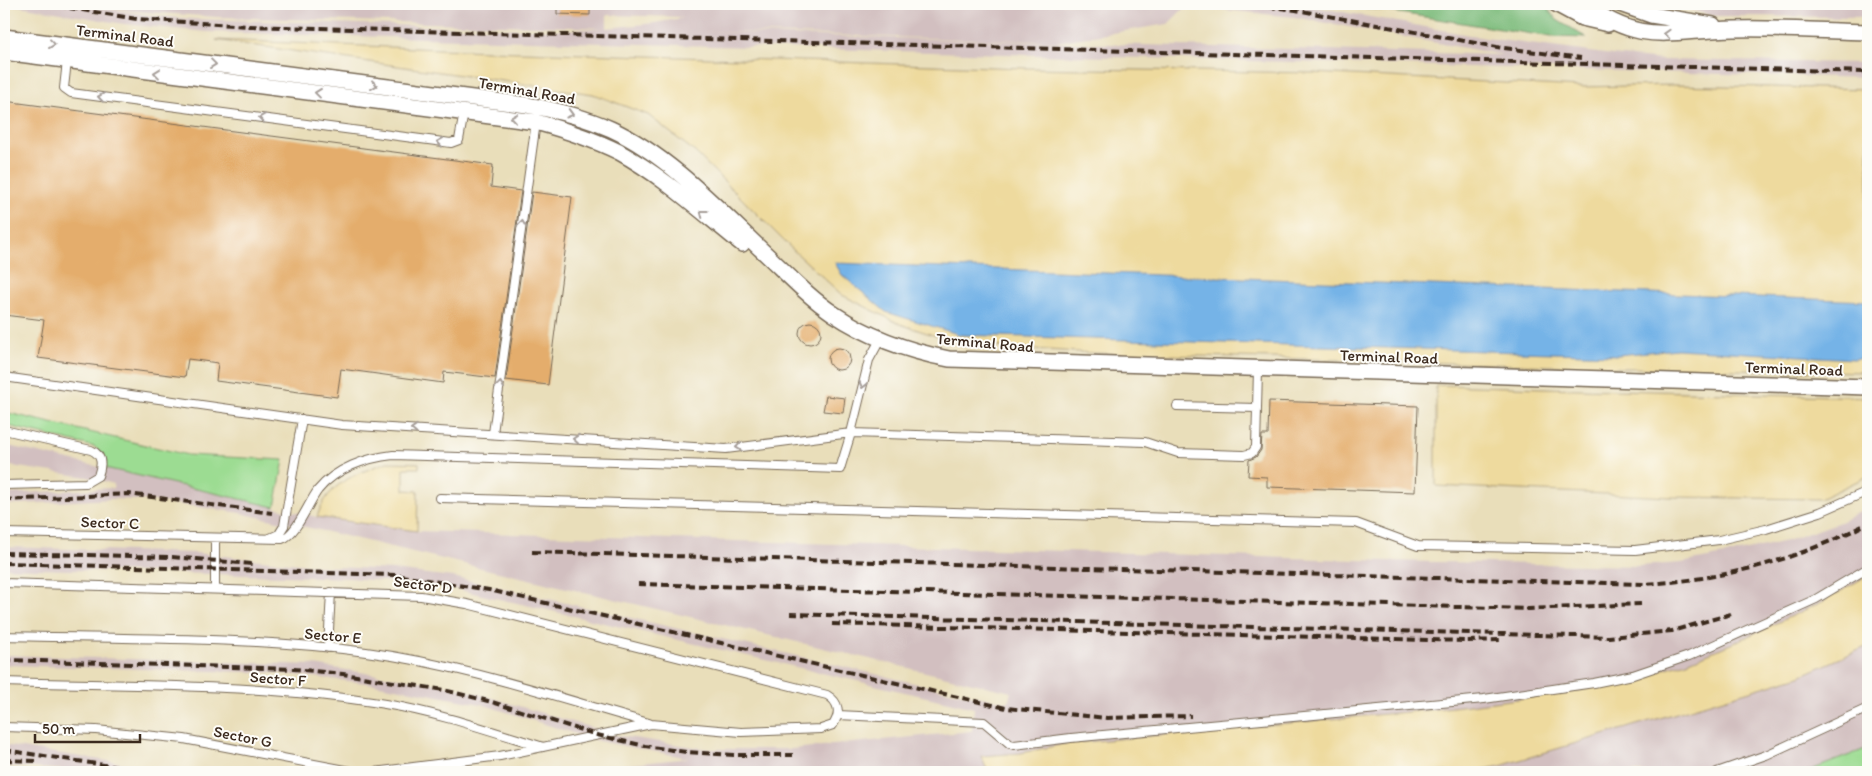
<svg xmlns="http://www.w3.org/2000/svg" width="1872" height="776" font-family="Itim,sans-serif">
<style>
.industrial{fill:#d2bfc0;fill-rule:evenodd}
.green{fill:#9cdc92;stroke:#6c8358}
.forest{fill:#7dbc7c;stroke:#5c734d}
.sand{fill:#eeda9e;stroke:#94825e}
.water{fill:#74b3e7;stroke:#586e82}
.building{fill:#e4ad6c}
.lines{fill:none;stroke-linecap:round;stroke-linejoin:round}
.lane-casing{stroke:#786955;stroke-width:10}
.street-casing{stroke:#786955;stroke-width:18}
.lane{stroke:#fff;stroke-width:8}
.street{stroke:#fff;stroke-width:15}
.rail{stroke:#3b2a1e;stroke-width:4;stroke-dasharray:8 4;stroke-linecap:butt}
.oneway{stroke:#a79f9a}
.labels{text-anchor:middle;stroke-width:4;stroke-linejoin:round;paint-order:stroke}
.street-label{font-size:16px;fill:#3b2a1e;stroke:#fdfcf7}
</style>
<rect width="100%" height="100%" fill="#fdfcf7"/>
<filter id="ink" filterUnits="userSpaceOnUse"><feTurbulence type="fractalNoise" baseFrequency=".02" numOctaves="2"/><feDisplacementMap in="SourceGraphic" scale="10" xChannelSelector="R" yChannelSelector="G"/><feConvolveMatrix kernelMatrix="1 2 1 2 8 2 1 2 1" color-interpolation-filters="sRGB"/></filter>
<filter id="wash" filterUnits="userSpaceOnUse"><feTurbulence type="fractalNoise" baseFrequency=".0096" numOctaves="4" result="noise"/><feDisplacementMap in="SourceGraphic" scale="20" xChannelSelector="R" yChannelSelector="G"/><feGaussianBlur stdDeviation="1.12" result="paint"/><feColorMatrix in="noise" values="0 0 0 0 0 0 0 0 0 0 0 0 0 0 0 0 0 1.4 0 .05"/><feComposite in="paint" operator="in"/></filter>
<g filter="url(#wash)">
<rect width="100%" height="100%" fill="#e9deba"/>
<path class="industrial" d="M8 4H77L156 16 195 19 558 30 605 28 216 17 131 11 94 4H1299L1486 38 1612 55 1662 60 1868 63V78L207 32 124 24ZM1186 6 1294 17 1503 55 790 35 698 31 1056 42 1168 24ZM607 15 682 17V18L655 23 607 28Z
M1669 4H1868V17L1713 16Z
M4 445 317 517 417 531 1389 561 1638 566 1681 563 1735 553 1786 541 1840 522 1868 508V748L1806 772H557L689 758 598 741 481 704 374 684 277 673 4 665V655L314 665 451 686 620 736 708 749H792L972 731 974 708 447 587 350 578 4 568V547L196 553 318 566 393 570 453 577 949 691 1008 702 1011 692 315 529 235 512 153 501 112 499 4 505V494L113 488 114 484 87 477 4 465Z
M4 745 29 749 181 772H100L4 766Z"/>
<path class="green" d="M4 412 188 455 284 460 275 507 105 468 104 456 95 447 4 425Z
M1868 748V772H1806Z"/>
<path class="forest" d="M1342 4H1544L1557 20 1587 38 1551 37Z"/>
<path class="sand" d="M216 40 488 51 1025 68 1313 73 1581 87 1673 85 1868 89V372L1667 369 1092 353 960 344 900 324 842 295 789 246 695 152 648 115 593 94Z
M1436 385 1868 397V476L1820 499 1670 497 1436 486Z
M387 462 419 463V468H404V490L418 491 417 531 317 517C329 481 355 475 387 462Z
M1868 575V646L1800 676 1500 766 1469 772H1018L987 770 981 756 1021 753 1064 744 1428 710 1567 693 1620 682 1687 662 1733 643 1824 601Z"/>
<path class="water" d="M835 263 1868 301V357L1854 359 1677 349 1618 355 961 335 886 312 842 275Z"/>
<g id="blocks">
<path class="building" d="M557 4H590V15L557 14Z
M4 101 493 165 491 187 521 191 495 378 444 372 443 383 341 369 337 397 216 381 218 363 188 359 185 377 38 358 44 320 4 315Z
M532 192 572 197 548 385 506 380Z
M799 333a11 11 0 1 1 22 0a11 11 0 1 1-22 0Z
M828 359a11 11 0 1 1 22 0a11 11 0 1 1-22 0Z
M826 396 845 398 843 413 823 411Z
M1269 401 1418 406 1415 492 1267 487V477L1248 476 1249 460 1256 457 1261 450 1262 435H1268Z"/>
</g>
</g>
<g filter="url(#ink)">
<use href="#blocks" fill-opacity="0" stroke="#786955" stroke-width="1"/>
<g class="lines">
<g class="lane-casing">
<path id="lane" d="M67 61 64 88 71 93 451 143 459 140 464 112
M4 377 342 425 726 449 851 433 869 360 880 340
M1177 406 1257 408 1258 370
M4 430 91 450C103 455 102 465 98 476L86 483 4 485
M493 433 536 122
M440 498 1356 523 1418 546 1635 550 1719 540 1766 529 1820 512 1868 491
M4 533 282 539C297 534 308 503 318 490 336 468 366 458 393 455L840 469 851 433 1145 442 1178 453 1244 455 1252 453 1256 447 1257 408
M270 538 279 534 284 526 302 419
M4 583 421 596 467 604 827 695C839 702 841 713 833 725L821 729 741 732 651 724 500 756 374 772
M215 589V539
M4 636C123 639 248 636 366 652 463 665 556 697 649 723
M328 648 331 592
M4 682C131 686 260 683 385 704 439 713 491 731 543 747
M838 715 984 722 1010 744 1014 745 1071 738 1484 699 1594 683 1633 675 1689 656 1816 599 1868 568
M4 727 96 730 184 739 356 772
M1717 772 1766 755 1868 708"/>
</g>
<g class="street-casing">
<path id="street" d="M1556 4 1582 18 1608 24
M1584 4C1643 47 1669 30 1734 29 1778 28 1824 31 1868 32
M1620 4 1651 15 1713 25
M4 37 527 105C556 110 584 117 611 129 670 156 722 213 769 257 790 277 810 298 834 314 870 338 908 351 949 359L1868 387
M4 52 536 122C565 130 593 139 619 152 663 176 703 213 742 244"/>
</g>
<use href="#lane" class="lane"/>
<use href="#street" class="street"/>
<path class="rail" d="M46 4 137 19 247 26 1868 72
M1244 4 1296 10 1497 47 1581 58
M4 500 129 494 272 513
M532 552 1644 584C1723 580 1798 560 1868 523
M4 553 172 557 252 564
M4 563 395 575 489 590 1006 708 1107 718 1191 716
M638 584 1529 609 1641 604
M790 614 1609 637 1672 631 1731 614
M832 624 1466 641 1502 640
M4 660 294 669 343 674 444 690 492 702 597 735 645 746 686 752 734 755H793
M4 750 151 772
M4 760 36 761"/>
</g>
<defs><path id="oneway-chevron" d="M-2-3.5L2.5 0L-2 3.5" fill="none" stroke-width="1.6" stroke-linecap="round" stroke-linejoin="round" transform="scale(1.25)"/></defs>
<g class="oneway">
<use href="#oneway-chevron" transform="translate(1667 34) rotate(-178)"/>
<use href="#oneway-chevron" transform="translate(52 44) rotate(7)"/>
<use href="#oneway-chevron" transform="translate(213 64) rotate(7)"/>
<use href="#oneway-chevron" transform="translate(157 73) rotate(-173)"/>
<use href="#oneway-chevron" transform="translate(374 85) rotate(7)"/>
<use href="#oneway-chevron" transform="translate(318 93) rotate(-173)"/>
<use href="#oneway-chevron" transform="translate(101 97) rotate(-172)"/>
<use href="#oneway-chevron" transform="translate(570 114) rotate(16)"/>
<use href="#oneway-chevron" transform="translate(262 118) rotate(-172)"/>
<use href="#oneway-chevron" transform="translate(514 118) rotate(-172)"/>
<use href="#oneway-chevron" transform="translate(440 142) rotate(-172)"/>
<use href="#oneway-chevron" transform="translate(703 213) rotate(-142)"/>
<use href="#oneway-chevron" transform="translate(522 224) rotate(-82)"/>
<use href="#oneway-chevron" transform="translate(500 385) rotate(-82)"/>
<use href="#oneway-chevron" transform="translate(863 385) rotate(104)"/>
<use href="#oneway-chevron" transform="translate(414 429) rotate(-177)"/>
<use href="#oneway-chevron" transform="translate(576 439) rotate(-176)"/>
<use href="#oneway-chevron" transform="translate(739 447) rotate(173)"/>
</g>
</g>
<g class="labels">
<g class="street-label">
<text transform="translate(125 35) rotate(7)" y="6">Terminal Road</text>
<text transform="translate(527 90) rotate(10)" y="6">Terminal Road</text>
<text transform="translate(985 342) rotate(5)" y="6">Terminal Road</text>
<text transform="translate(1389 356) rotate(2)" y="6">Terminal Road</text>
<text transform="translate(1794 368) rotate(2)" y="6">Terminal Road</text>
<text transform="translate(110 522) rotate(2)" y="6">Sector C</text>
<text transform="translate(423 584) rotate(7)" y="6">Sector D</text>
<text transform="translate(333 635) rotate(5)" y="6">Sector E</text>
<text transform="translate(278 678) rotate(4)" y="6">Sector F</text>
<text transform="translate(243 736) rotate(11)" y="6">Sector G</text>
</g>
</g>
<rect width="1872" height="776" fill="none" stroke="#fdfcf7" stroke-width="20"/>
<path d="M35 734v8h105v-8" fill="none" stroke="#3b2a1e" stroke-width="2.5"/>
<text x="42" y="734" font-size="15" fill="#3b2a1e" stroke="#fdfcf7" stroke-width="4" paint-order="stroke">50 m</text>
</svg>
